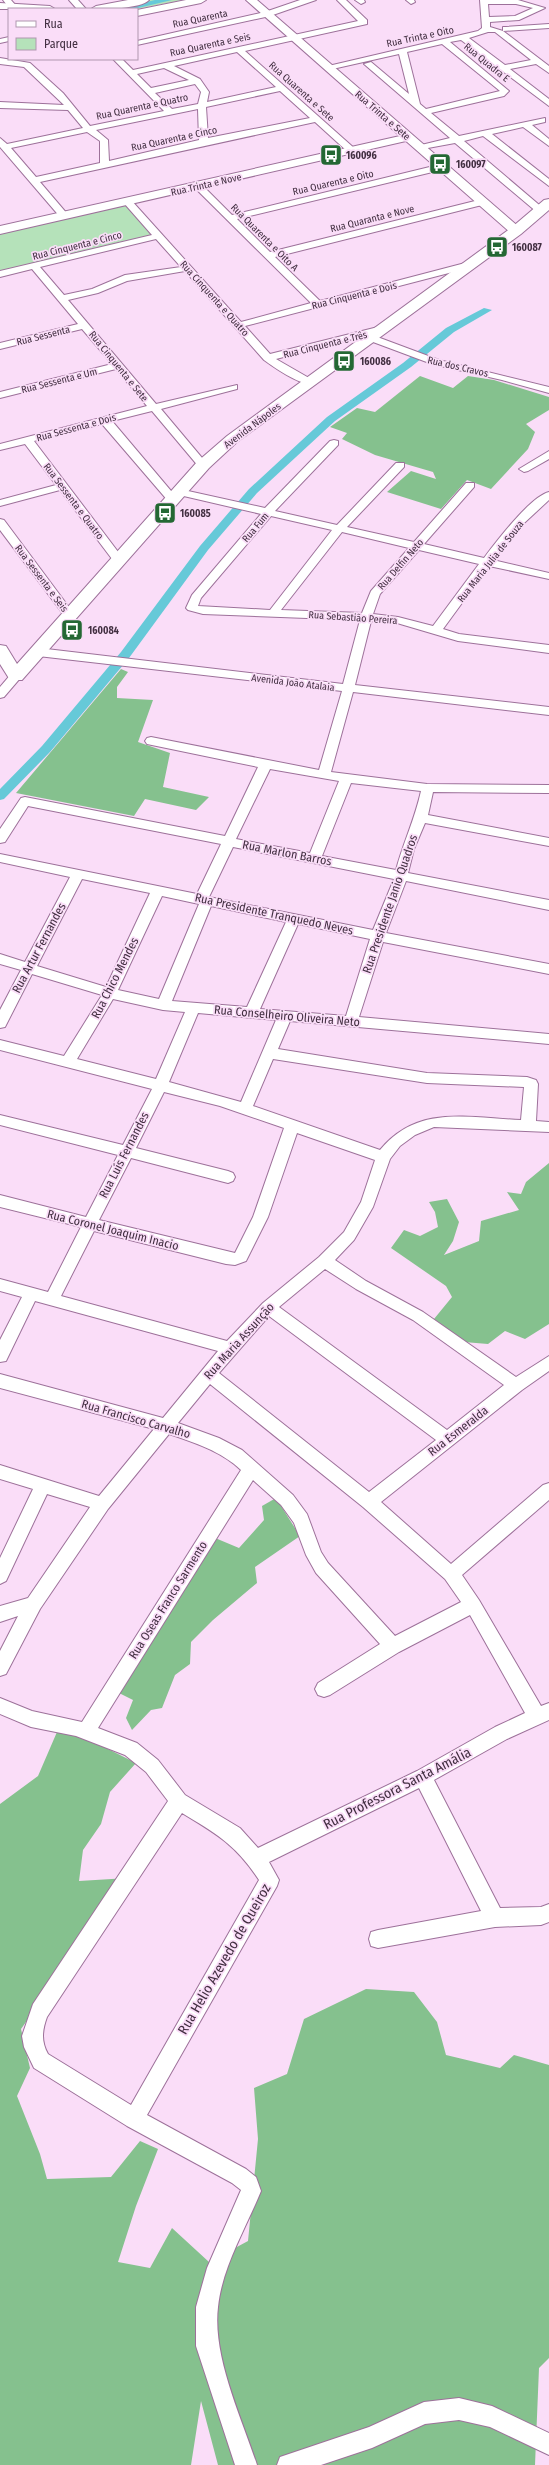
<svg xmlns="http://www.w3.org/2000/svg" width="549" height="2465" font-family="'Fira Sans Condensed',sans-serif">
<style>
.green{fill:#b5e2ba}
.forest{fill:#85c18e}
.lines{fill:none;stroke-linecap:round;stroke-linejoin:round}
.canal{fill:#66c9d8;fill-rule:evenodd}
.minor-casing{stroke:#9d719a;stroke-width:2}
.tertiary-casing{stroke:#9d719a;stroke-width:2}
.secondary-casing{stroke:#9d719a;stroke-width:2}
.minor{fill:#fff;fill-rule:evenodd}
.tertiary{fill:#fff;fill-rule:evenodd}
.secondary{fill:#fff;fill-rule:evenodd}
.labels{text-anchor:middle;stroke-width:3.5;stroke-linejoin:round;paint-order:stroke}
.far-street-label{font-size:10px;fill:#422f41;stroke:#faddf8}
.far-poi-label{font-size:10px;font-weight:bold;fill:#422f41;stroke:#faddf8;text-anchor:start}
.street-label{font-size:12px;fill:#422f41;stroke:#faddf8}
.near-street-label{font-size:14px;fill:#422f41;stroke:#faddf8}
</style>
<rect width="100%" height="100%" fill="#faddf8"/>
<path class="green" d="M144 0H183L137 9H98Z
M128 202 159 236 0 274V230Z"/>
<path class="forest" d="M420 376 453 388 468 376 494 380 549 397V410L526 424 535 432 528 449 491 489 467 480 441 509 387 492 411 471 436 479 433 472 375 455 342 439 347 433 330 427 357 408 375 412Z
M121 669 128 672 117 687V698L153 700 138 742 170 753 163 787 209 797 196 810 145 799 134 816 16 793Z
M549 1163V1324L525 1339 505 1331 488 1344 464 1342 434 1319 452 1297 446 1286 391 1248 404 1230 420 1236 438 1227 435 1212 429 1202 447 1199 459 1222 453 1241 444 1255 479 1241 481 1221 519 1210 507 1192 521 1194 526 1182Z
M276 1498 300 1536 255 1567 257 1583 213 1620 191 1642 190 1664 175 1675 162 1708 151 1710 132 1730 126 1718 133 1700 117 1692 208 1535 239 1548 264 1520 262 1506Z
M60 1725 136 1763 110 1792 101 1824 83 1850 79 1881 128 1878 21 2029 30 2068 17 2096 40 2154 47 2179 111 2177 140 2141 158 2149 136 2206 118 2262 150 2268 172 2228 209 2262 248 2241 258 2139 254 2088 287 2074 304 2019 366 1989 414 1992 437 2022 446 2055 500 2068 514 2055 549 2065V2358L539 2368 535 2465H218L201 2401 191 2465H0V1804L38 1776Z"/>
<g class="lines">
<path class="canal" d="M155 0H172L134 9H117Z
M484 308 492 310 454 332 411 367 335 421 257 493 208 550 129 658 50 752 4 799 0 800V789L42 746 121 652 200 546 249 489 327 417 403 363 446 328Z"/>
<g class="minor-casing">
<path id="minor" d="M3 0H11L17 7 10 9Z
M69 0H78L86 9H77Z
M300 0H316L270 16 137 45V41L265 12Z
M337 0H346L367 20V24L245 51 354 148V152H348L315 122 40 182 69 216 64 219 61 218 0 147V138L7 144 83 128 68 110 0 108V102L64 105 24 67 0 64V58L30 63 63 93 90 126 164 111 113 59H122L133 70 358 21ZM237 52 276 87 207 102 209 92 200 79 174 66ZM164 68 189 80 151 88 137 74ZM195 84 201 92 198 104 172 109 155 93ZM280 91 310 118 208 138 206 107ZM198 109 199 140 109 161 108 140 96 130ZM87 132 100 141V163L36 177 11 148Z
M355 0H364L365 2 361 4Z
M406 0H414L415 2 411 4Z
M480 0H518L545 8 519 20 490 22V27L503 31V27H506L549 24V28L503 31 549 66V73L536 64 510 69 549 99V106L461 40 450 42 509 91 504 96 431 113 459 136 545 118V122L532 125 549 139V146L523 127 492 134 549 179V186L483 136 464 141 544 209V213H538L455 143 417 150V146L450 138 364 64 371 62 409 94 399 54 328 70 324 67 478 31 482 28ZM488 4H516L533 8 515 16 489 17ZM488 32H495L531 60 505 65 469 38ZM442 44 500 91 426 109 420 104 407 52Z
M9 37V41L0 43V39Z
M442 164 445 165V169L237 219 270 252 483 199 488 202 486 204 275 257 320 301 469 262 472 263V267L245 326 270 354 378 327 383 330 382 332 372 335 439 360 549 387V393L502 380 432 364 365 339 364 336 276 359 316 382 315 384C302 387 275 368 264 360L185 271 127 281 98 293 68 300 156 404 237 385V389L161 409 208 465 207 467H199L152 411 112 421 177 498V502H169L102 424 34 441 125 561 119 564 115 563 60 490 0 506V500L56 485 25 444 0 450V444L147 406 116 369 0 398V392L112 364 82 329 0 349V343L78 324 32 269 0 277V271L152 235 123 202 128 199 131 200 241 322 311 303 195 188V184H201L232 215ZM156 239 181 267 125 275 92 289 64 295 40 267Z
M334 440 338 441V445L275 511 337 525 396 463H404V467L347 527 414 542 466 483H474V487L424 544 484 558C496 542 531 496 549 492V500L522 525 493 560 549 573V579L489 566 443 629 459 634 549 645V653L458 641 397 623 371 621 355 685 549 707V715L353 692 331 772 427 784 549 785V793L433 792 428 815 549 838V846L425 823 414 849 408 873 549 900V910L406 881 386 933 549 964V974L383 942 359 1017 549 1034V1044L290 1021 278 1049 427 1073 527 1077 536 1080 538 1084 536 1121 549 1122V1132L434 1127 415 1135 400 1146 390 1159 373 1207 354 1240 335 1260 366 1281 423 1312 516 1377 549 1356V1371L522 1390 381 1502 451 1564 543 1485 549 1483V1500L462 1575 479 1600 541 1706 549 1703V1720L507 1739 434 1780 500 1908 541 1907 549 1904V1922L541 1925 495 1927 378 1948 371 1946 369 1939 371 1932 378 1930 481 1911 419 1788 269 1862 279 1880 277 1886 147 2115 246 2169 256 2177 261 2191C246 2228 222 2267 218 2307 212 2356 242 2419 257 2465H235L196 2346V2307L207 2268 241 2190 232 2183 127 2126 34 2068 24 2047 22 2036 33 2004 168 1801 146 1772 125 1755 76 1736 31 1727 0 1714V1698L32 1711 82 1722 241 1470C221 1451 195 1443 169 1434L108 1509 40 1609 6 1674 0 1676V1651L18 1616 0 1622V1606L28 1598 90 1507 47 1494 6 1581 0 1584V1558L33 1489 0 1479V1465L99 1496 154 1429 0 1388V1374L163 1418 218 1351 35 1301 6 1361 0 1362V1340L22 1297 0 1291V1279L48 1292 81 1227 0 1207V1195L86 1217 118 1155 0 1125V1115L123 1145 152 1089 0 1050V1040L64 1056 102 995 32 974 5 1027 0 1028V1010L21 970 0 964V954L25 962 70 877 0 862V854L197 894 221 844 28 806 5 842 0 843V829L21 798 25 797 225 836 258 767 147 744 145 741 147 738 151 737 319 770 342 691 38 656 32 652 38 648 343 684 360 620 203 614 188 610 186 608 192 595 261 514 175 494 174 492 179 489 265 508 330 441ZM271 516 332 530 270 610 198 606 201 598ZM342 532 409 548 371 591 362 613 281 610ZM419 550 479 564 433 626 398 617 373 614 380 594ZM270 769 339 781 310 853 236 839ZM351 783 421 791C415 819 403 843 396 870L322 856ZM233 847 394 879 373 930 209 897ZM82 879 150 893 106 987 37 966ZM162 896 199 904 159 999 118 990ZM211 906 286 922 247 1007 172 1001ZM298 924 370 939 346 1016 260 1009ZM113 999 163 1010 185 1012 156 1079 77 1059ZM198 1013 276 1020 241 1102 169 1082ZM273 1059 427 1083 524 1087 521 1120C468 1118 418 1104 380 1150L253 1106ZM164 1092 220 1106 284 1128 253 1217 235 1253 99 1220 131 1158 228 1183 233 1181 235 1177 233 1173 228 1171 136 1148ZM297 1133 375 1160 361 1202 344 1232 319 1257 263 1303 227 1341 61 1296 94 1231 226 1264 235 1265 246 1261 268 1217ZM325 1269 356 1289 413 1320 504 1385 447 1430 279 1307ZM269 1316 436 1440 369 1492 219 1373ZM210 1384 363 1507 445 1579 461 1602 395 1636 328 1563 321 1552 307 1514 293 1495 242 1450 219 1438 178 1423ZM253 1480 281 1505 294 1523 306 1555 316 1573 380 1644 318 1683 315 1689 318 1695 324 1697 330 1695 399 1652 470 1615 525 1713 495 1727 417 1771 258 1848 240 1828 185 1795 158 1760 137 1743 98 1728ZM182 1813C217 1834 236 1845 259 1880L131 2105 48 2054C41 2041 42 2031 47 2017Z
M549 451V459L528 471 524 472 519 469Z
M0 519 4 520 74 614V618H66L0 530Z
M16 672 22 676 4 697 0 698V687L12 673Z
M459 2398 492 2406 549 2433V2455L490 2427 459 2420 425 2424 372 2448 321 2465H277L280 2457 369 2427 424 2402Z"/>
</g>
<g class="tertiary-casing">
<path id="tertiary" d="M128 0H149C141 9 103 9 91 9L96 6Z
M186 0H206L201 3 137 16V10Z
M246 0H257L520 228 522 231 520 234H512L406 141 0 234V226L400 136Z
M0 3 50 6 55 9H0Z"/>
</g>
<g class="secondary-casing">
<path id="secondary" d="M549 199V210L521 234 237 442 209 468 22 680H10L0 664V645L6 646 17 664 197 462 227 436 511 228 544 200Z"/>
</g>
<use href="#minor" class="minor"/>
<use href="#tertiary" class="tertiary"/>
<use href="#secondary" class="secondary"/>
</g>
<defs>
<g id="bus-square" transform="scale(1.15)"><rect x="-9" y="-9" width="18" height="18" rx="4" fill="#246834" stroke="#faddf8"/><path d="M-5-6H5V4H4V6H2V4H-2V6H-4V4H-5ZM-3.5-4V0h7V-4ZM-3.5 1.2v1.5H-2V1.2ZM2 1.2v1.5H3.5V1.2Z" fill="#fff"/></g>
</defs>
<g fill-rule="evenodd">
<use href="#bus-square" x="331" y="155"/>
<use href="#bus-square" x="440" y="164"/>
<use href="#bus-square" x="497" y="247"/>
<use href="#bus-square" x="344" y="361"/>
<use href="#bus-square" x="165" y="513"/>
<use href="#bus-square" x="72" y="630"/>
</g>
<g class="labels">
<g class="far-street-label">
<text transform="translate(200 18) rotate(-12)" y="4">Rua Quarenta</text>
<text transform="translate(420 36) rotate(-12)" y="4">Rua Trinta e Oito</text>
<text transform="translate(210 44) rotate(-12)" y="4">Rua Quarenta e Seis</text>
<text transform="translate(487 62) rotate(39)" y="4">Rua Quadra E</text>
<text transform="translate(302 91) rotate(42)" y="4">Rua Quarenta e Sete</text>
<text transform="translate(142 106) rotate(-12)" y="4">Rua Quarenta e Quatro</text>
<text transform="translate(383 115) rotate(41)" y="4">Rua Trinta e Sete</text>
<text transform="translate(174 138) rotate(-12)" y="4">Rua Quarenta e Cinco</text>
<text transform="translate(333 182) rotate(-13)" y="4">Rua Quarenta e Oito</text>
<text transform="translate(206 184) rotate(-13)" y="4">Rua Trinta e Nove</text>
<text transform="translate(372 218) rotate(-14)" y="4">Rua Quaranta e Nove</text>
<text transform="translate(265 237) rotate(45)" y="4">Rua Quarenta e Oito A</text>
<text transform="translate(77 245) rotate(-14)" y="4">Rua Cinquenta e Cinco</text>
<text transform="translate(354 295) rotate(-14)" y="4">Rua Cinquenta e Dois</text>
<text transform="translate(215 298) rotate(48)" y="4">Rua Cinquenta e Quatro</text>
<text transform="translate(43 335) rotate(-14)" y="4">Rua Sessenta</text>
<text transform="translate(325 344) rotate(-14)" y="4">Rua Cinquenta e Três</text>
<text transform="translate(119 366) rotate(51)" y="4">Rua Cinquenta e Sete</text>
<text transform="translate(458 366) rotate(13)" y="4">Rua dos Cravos</text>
<text transform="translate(59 380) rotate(-14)" y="4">Rua Sessenta e Um</text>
<text transform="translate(252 425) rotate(-37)" y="4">Avenida Nápoles</text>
<text transform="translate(76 427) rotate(-15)" y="4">Rua Sessenta e Dois</text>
<text transform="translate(74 501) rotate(53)" y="4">Rua Sessenta e Quatro</text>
<text transform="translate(255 527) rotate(-50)" y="4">Rua Fum</text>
<text transform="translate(490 561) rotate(-52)" y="4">Rua Maria Julia de Souza</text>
<text transform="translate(400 564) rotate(-49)" y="4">Rua Delfin Neto</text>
<text transform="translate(42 578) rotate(53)" y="4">Rua Sessenta e Seis</text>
<text transform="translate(353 617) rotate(4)" y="4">Rua Sebastião Pereira</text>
<text transform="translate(293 682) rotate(7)" y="4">Avenida João Atalaia</text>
</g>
<g class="far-poi-label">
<text x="346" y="159">160096</text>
<text x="456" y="168">160097</text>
<text x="512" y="251">160087</text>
<text x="360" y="365">160086</text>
<text x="180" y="517">160085</text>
<text x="88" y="634">160084</text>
</g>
<g class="street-label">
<text transform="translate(287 853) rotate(11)" y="4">Rua Marlon Barros</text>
<text transform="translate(390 904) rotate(-71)" y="4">Rua Presidente Janio Quadros</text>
<text transform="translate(274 914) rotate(12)" y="4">Rua Presidente Tranquedo Neves</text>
<text transform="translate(39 948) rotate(-62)" y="4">Rua Artur Fernandes</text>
<text transform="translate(115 978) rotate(-63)" y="4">Rua Chico Mendes</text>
<text transform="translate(287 1016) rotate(5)" y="4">Rua Conselheiro Oliveira Neto</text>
<text transform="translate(124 1155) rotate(-63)" y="4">Rua Luís Fernandes</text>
<text transform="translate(113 1230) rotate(14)" y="4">Rua Coronel Joaquim Inacio</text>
<text transform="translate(239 1341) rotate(-48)" y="4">Rua Maria Assunção</text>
<text transform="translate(136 1419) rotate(16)" y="4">Rua Francisco Carvalho</text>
<text transform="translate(458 1431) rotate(-38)" y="4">Rua Esmeralda</text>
<text transform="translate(168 1600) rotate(-58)" y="4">Rua Oseas Franco Sarmento</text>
</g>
<g class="near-street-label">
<text transform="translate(397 1788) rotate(-27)" y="5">Rua Professora Santa Amália</text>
<text transform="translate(224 1959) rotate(-60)" y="5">Rua Helio Azevedo de Queiroz</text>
</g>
</g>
<rect x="8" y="8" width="130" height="52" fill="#faddf8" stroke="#b097af"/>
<rect x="16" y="21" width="20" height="6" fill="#ffffff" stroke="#b097af"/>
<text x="44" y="28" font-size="12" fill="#422f41">Rua</text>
<rect x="16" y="38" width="20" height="12" fill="#b5e2ba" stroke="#b097af"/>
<text x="44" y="48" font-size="12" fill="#422f41">Parque</text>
</svg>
